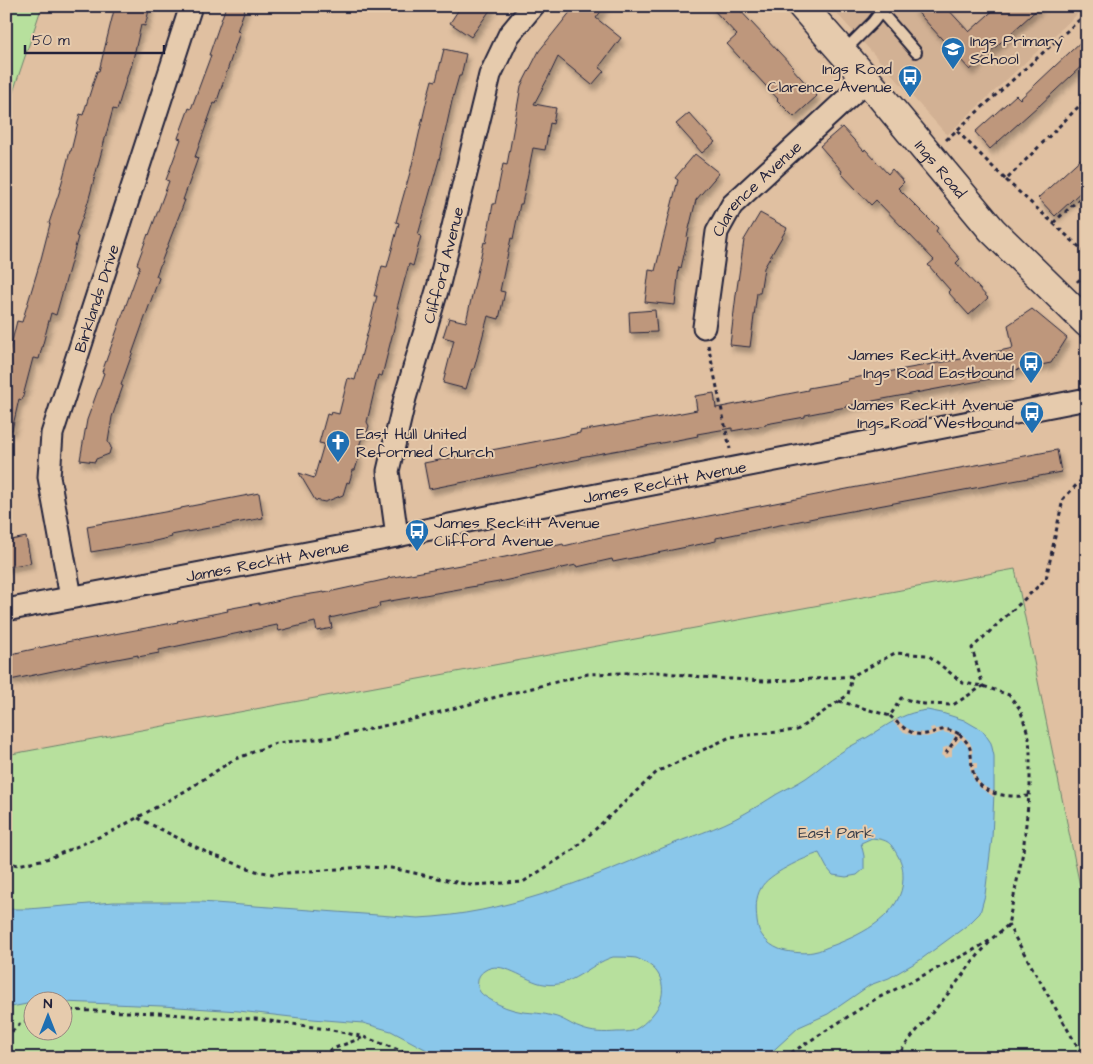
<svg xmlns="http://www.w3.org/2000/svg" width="1093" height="1064" font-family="'Architects Daughter',sans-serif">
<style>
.built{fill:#d2b194}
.green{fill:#b7e09d;stroke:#6c816c;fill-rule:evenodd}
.water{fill:#8ac7ea;stroke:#6085a4;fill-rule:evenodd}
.pier{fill:#e0c0a1}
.building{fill:#be977c;stroke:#22223b;filter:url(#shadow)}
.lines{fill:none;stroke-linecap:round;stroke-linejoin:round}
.lane-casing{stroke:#22223b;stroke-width:14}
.street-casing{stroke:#22223b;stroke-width:25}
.secondary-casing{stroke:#22223b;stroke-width:31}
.path{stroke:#22223b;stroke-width:3;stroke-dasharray:4 4;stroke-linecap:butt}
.lane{stroke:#e6cbad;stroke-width:10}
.street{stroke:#e6cbad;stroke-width:21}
.secondary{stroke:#e6cbad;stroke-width:28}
.labels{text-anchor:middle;stroke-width:4;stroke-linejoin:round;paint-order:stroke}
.poi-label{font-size:16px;fill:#22223b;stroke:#e6cbad;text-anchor:start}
.street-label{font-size:16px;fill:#22223b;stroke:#e6cbad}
.park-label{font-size:16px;fill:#383e4a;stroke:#e6cbad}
</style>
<defs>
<filter id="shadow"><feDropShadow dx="3" dy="5.5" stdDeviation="2.5" flood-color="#0004"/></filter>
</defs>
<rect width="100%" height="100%" fill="#e0c0a1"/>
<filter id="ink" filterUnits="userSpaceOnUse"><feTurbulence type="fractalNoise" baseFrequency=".02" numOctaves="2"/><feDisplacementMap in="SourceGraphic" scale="10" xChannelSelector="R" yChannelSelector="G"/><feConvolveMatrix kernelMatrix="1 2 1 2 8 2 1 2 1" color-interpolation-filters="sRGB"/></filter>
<g filter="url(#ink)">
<path class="built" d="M830 6H1086L947 135Z"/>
<path class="green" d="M6 6H42L6 113Z
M1015 569 1080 886 1087 883V1058H6V755ZM32 1002H62V1032H32Z"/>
<path class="water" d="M927 710 942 713 964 720 983 731 991 743 994 756V792L992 838 985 895 980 913 971 922 961 930 920 960 889 978 870 985 828 1014 799 1027 765 1058H442L391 1031 363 1023 300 1018 239 1011 162 1006 63 1002H32V1003L6 1008V909H28L114 902H201L418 918C504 914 582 882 660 849 688 837 718 829 744 814 755 808 766 801 777 794 786 789 797 784 806 778 818 770 828 760 840 753 851 745 864 740 876 732 895 720 905 713 927 710ZM872 838C889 840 890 842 898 856 902 863 903 869 903 878 903 914 863 934 834 945 827 947 820 951 813 952 804 954 786 952 779 949 767 944 758 934 757 921 756 909 755 898 761 888 768 874 804 858 819 853L827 868 833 875 846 877 857 875 864 869V856L861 843ZM613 957C620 957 628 957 636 958 639 959 643 961 646 963 666 973 667 998 653 1014 648 1020 640 1028 632 1031 628 1032 622 1032 617 1032 604 1033 592 1033 580 1028 571 1025 563 1018 553 1016 543 1013 532 1013 523 1012 511 1010 500 1006 491 1000 482 995 476 991 478 980 479 976 480 974 484 971 501 958 526 982 544 984 571 989 589 964 613 957Z"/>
<path class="pier" d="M897 719 905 727 915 732 927 733 931 731 930 728 934 727 935 729 943 728 951 729 962 734 969 741 972 747 973 763H977V768H974L976 777 982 785 994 792V797L979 787 973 778 970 768V753L968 747 961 739 952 749V756L945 758 941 755 943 748 949 746 955 735 943 732 927 737 912 735 902 731 893 722Z"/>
<path class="building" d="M115 6H150L145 26 141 25 131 68 130 67 117 110 113 109 88 202 76 236 78 237 56 315 51 313 39 359 33 358 22 400 19 399 12 430H6V365L17 321 22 322 41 259 50 224 49 223 59 193 70 151H71L80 114 83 115 97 71H99Z
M226 6H246L237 31 240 32 216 104 214 103 195 157 198 158 183 200H185L156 276 159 278 121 385 123 386 112 417 108 442 111 447 109 454 96 459 95 462 80 460 87 420 104 373 102 372 140 266 137 264 148 234 149 235 169 181 166 180 181 139 178 138 189 108 191 109 211 55H209Z
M461 6H493L471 37 450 23Z
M575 6H605L596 18 621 38 599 67 604 71 592 85 558 57 548 78 534 104 556 108 553 124 550 123 545 150 533 148 522 204H520L513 239 511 238 500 291 505 292 499 319 488 316 474 369H472L466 389 443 383 454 340 443 337 449 318 466 322 484 242 486 243 493 204H495L503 164 507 165 521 86 539 51Z
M710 6H736L793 67 792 68 817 96 794 117 777 100 778 99 727 44 737 35Z
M912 6H945L969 32 998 6H1041L970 70Z
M1087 36V61L1039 106H1038L990 149 975 132 1016 95 1020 99Z
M444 49 466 54 461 76H459L452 101 439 160 418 235 421 236 413 266 409 264 397 308H399L382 376 378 375 367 422 369 426 367 432 363 434 356 456 359 457 355 470H353L349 483 347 482 343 495 325 502 315 500 299 473 314 478 324 444 319 443 327 414 330 415 331 412 339 414 348 378 355 380 377 296H374L382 266 387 267 399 223 396 222 411 169 428 95 432 80 436 81Z
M689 113 715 142 702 153 676 124Z
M842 127 864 151 865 149 888 174 892 169 904 182 898 188 938 228 936 231 960 259 956 263 988 298 969 315 948 292 950 290 928 265 934 260 876 200 871 205 841 173 842 171 820 146Z
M1087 153V186L1055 216 1038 198Z
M695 154 719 173 696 200 687 237H688L681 268 679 267 675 305 645 302 649 270 655 271 678 180 675 178Z
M760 213 787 228 764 268 760 293H757L750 347 730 345 736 295 744 240Z
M1032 309 1067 338 1051 363 1010 371 1011 375 846 406V407L805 415V417L766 424V425L732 431V428L697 434 698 436 625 450V449L580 457V459L429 489 424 463 580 433V431L614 425V426L697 410 695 396 714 393 716 408 808 390V388L848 381V379L972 357 1013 348 1008 325Z
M655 310 657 332 630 333 629 312Z
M1057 450 1061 472 819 517 716 538V541L613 562 612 559 577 567 576 565 499 582 379 603 380 607 330 618 332 628 317 631 315 622 279 631 277 625 159 650V653L138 657V655L96 663V662L10 680 6 662V655L76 640 77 641 178 622 177 621 228 611 227 609 259 603V605L292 597 324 592V593L388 579V578L505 557 563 544 564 546 601 537 852 488Z
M259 493 263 518 171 535 172 537 155 541 91 552 87 526 181 509V508Z
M26 537 31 563 6 567V541Z"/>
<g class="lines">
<g class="lane-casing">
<path id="lane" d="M881 12 916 52
M843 52 873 22 885 6"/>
</g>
<g class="street-casing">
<g id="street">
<path id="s1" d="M704 327 717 232 732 205 867 80"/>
<path id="s2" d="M397 536 388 471 405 398 439 284 490 75 509 35 533 6"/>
<path id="s3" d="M71 597 49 477 52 434 191 6"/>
<path id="s4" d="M6 610 397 536 535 507 1087 399"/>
</g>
</g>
<g class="secondary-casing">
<g id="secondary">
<path id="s5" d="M802 6 867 80 992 230 1087 323"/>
</g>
</g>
<path class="path" d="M957 131 1006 180 1087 98
M946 140 1087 13
M1006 180 1053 223 1087 192
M1053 223 1087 254
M1077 280 1078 281 1087 273
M708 345 730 449
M839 701 890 716 901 698 924 704 953 705 983 686 972 648 1046 579 1063 499 1087 474
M890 716C898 723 906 731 916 734 934 737 940 723 959 734L946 753
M959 734C973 747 970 749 972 766 975 796 1005 797 1028 796
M138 818 210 854 256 871 273 874 363 867 391 868 470 885 523 882 573 850 657 772 730 737 797 730 848 695 852 676
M6 862 18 865 50 858 115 830 187 790 233 760 276 743 335 737 418 718 500 696 588 674 657 672 712 678 766 681 815 679 852 676 895 653 928 655 963 683 983 686 1009 695 1020 709 1029 737 1030 753V786L1023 852 1008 925 989 941 972 951 874 1000 783 1058
M1007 926 1008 925 1084 1058
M62 1010 158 1013 218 1018 255 1019 300 1025 332 1030 364 1037 420 1058
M6 1037 20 1024 32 1018
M314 1058 335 1048 364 1037
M897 1058C908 1039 924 1023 938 1006 956 985 971 962 990 942"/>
<use href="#lane" class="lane"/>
<use href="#street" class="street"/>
<use href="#secondary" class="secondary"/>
</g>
</g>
<defs>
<g id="school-pin" transform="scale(1.25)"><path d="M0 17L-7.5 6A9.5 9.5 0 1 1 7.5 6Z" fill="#1f6fb2" stroke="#e6cbad"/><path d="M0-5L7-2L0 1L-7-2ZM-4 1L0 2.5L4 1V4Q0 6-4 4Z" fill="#fff"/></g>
<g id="bus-pin" transform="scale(1.25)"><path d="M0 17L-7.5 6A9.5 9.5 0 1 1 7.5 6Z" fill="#1f6fb2" stroke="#e6cbad"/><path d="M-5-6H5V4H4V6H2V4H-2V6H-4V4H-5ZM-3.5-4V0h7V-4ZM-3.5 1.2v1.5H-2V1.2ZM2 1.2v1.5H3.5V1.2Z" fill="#fff"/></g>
<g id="church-pin" transform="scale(1.25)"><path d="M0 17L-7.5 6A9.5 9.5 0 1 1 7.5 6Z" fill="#1f6fb2" stroke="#e6cbad"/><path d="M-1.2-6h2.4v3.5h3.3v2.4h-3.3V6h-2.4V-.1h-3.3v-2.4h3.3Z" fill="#fff"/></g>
</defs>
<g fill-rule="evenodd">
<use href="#school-pin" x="953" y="49"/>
<use href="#bus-pin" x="910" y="77"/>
<use href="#bus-pin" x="1031" y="363"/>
<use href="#bus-pin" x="1032" y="413"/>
<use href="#church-pin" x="338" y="442"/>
<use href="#bus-pin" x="417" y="531"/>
</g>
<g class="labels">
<g class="poi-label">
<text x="970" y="46">Ings Primary<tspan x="970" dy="18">School</tspan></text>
<text x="892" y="74" text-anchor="end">Ings Road<tspan x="892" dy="18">Clarence Avenue</tspan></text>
<text x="1014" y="360" text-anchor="end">James Reckitt Avenue<tspan x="1014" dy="18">Ings Road Eastbound</tspan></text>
<text x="1014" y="410" text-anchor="end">James Reckitt Avenue<tspan x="1014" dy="18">Ings Road Westbound</tspan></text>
<text x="356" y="439">East Hull United<tspan x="356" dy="18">Reformed Church</tspan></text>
<text x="434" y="528">James Reckitt Avenue<tspan x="434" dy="18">Clifford Avenue</tspan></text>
</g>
<g class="street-label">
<text dy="6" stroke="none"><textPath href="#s5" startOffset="214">Ings Road</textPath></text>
<text dy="6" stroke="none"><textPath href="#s1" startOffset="155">Clarence Avenue</textPath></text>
<text dy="6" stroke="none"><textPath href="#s2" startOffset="279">Clifford Avenue</textPath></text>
<text dy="6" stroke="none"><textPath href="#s3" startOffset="308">Birklands Drive</textPath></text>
<text dy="6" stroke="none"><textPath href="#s4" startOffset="671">James Reckitt Avenue</textPath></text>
<text dy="6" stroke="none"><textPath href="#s4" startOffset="266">James Reckitt Avenue</textPath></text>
</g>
<g class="park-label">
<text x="836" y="838">East Park</text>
</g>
</g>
<rect width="1093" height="1064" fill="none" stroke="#e6cbad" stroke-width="25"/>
<rect x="12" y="12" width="1068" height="1039" fill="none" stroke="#22223b" stroke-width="2" filter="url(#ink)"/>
<g transform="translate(48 1016)"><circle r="24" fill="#e6cbad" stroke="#98877f"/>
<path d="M0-4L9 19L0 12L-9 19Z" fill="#1f6fb2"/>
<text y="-8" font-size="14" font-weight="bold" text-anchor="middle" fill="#22223b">N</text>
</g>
<path d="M25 45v8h139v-8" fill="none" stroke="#22223b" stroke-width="2.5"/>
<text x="32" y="45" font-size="15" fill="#22223b" stroke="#e6cbad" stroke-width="4" paint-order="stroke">50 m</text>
</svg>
